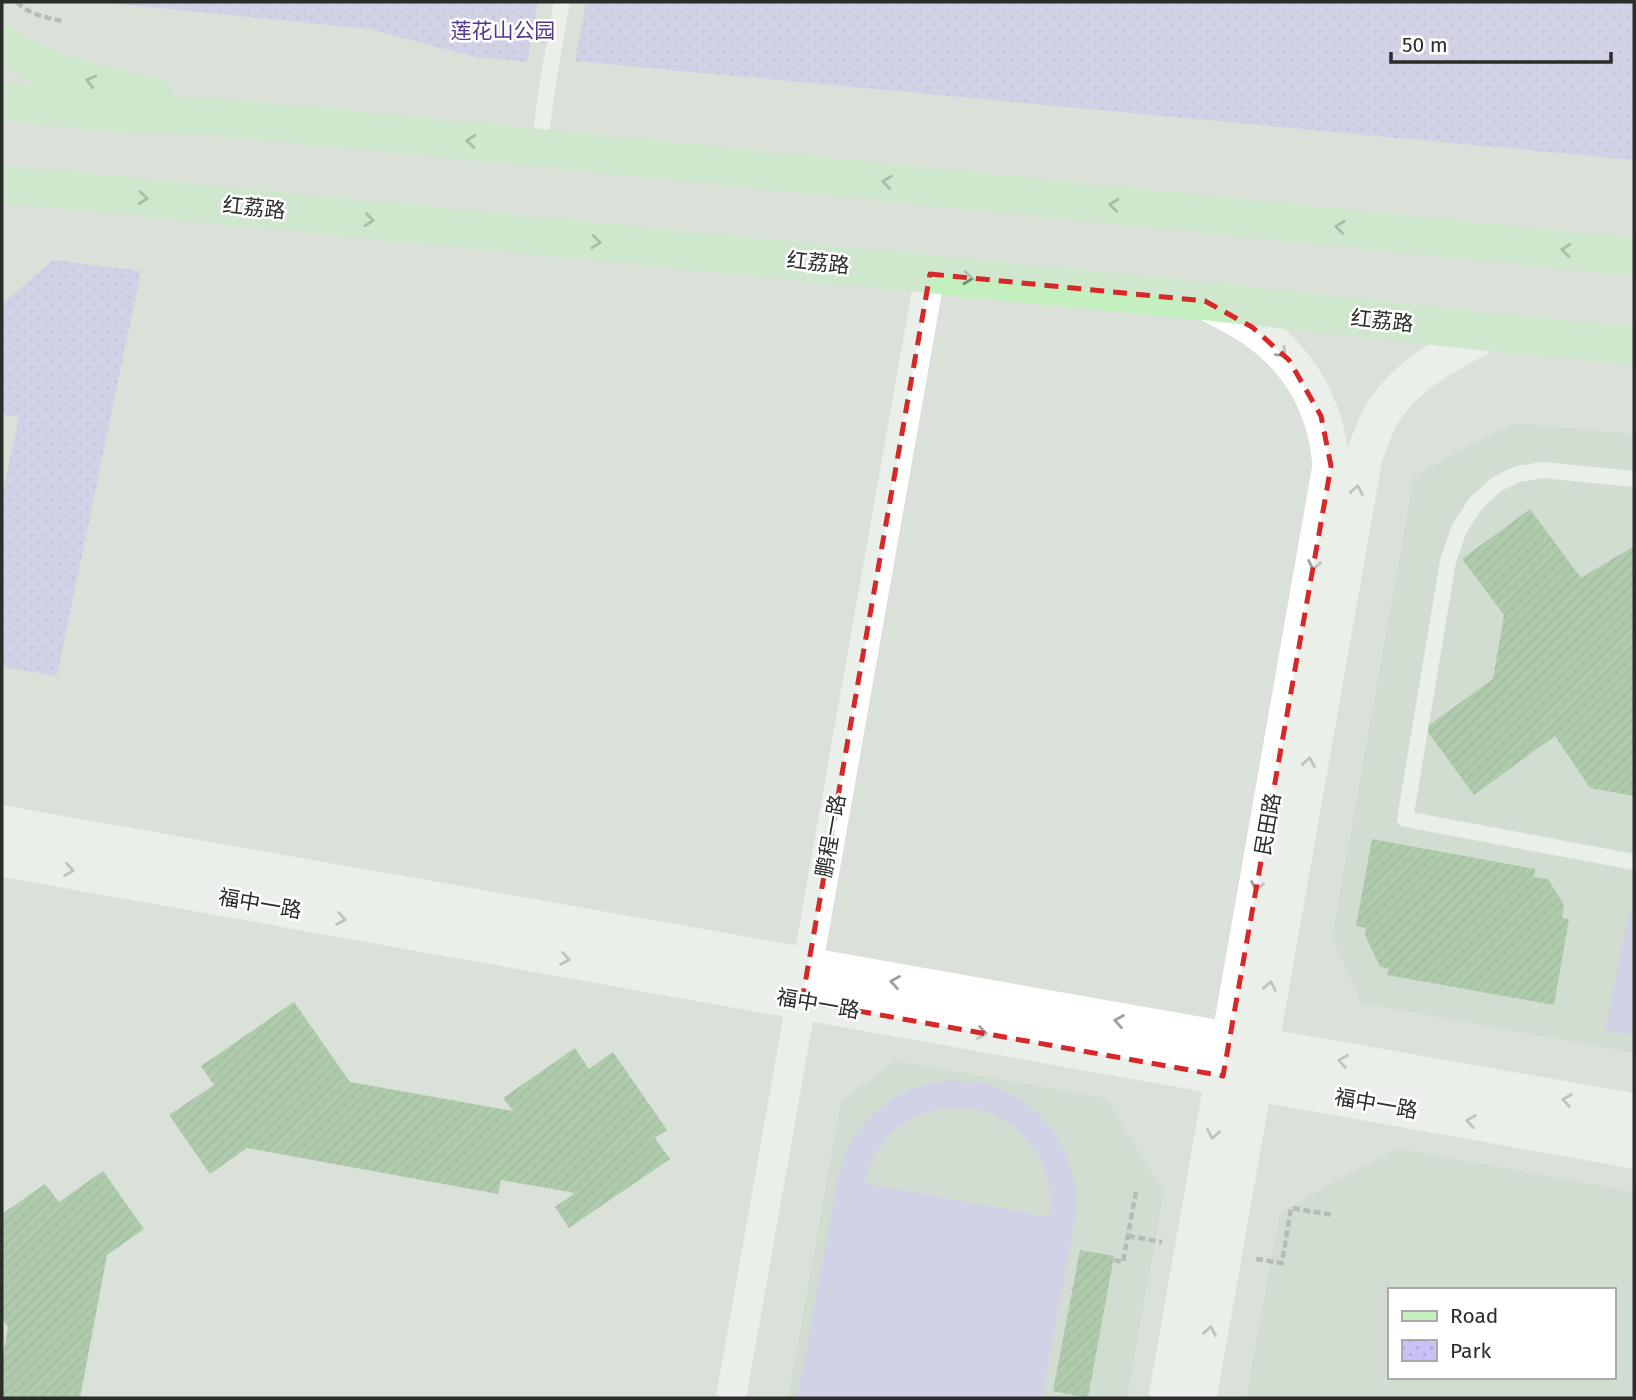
<svg xmlns="http://www.w3.org/2000/svg" width="1636" height="1400" font-family="'Fira Sans','Noto Sans SC',sans-serif">
<style>
.built{fill:#cbd8c9;fill-rule:evenodd}
.park{fill:url(#park-dots)}
.pitch{fill:#cabff7;fill-rule:evenodd}
.building{fill:url(#building-hatch)}
.lines{fill:none;stroke-linecap:round;stroke-linejoin:round}
.path{stroke:#898e88;stroke-width:4.5;stroke-dasharray:7 3.5;stroke-linecap:butt}
.service{stroke:#fff;stroke-width:16}
.minor{stroke:#fff;stroke-width:30}
.tertiary{stroke:#fff;stroke-width:37}
.primary{stroke:#c4efbf;stroke-width:38}
.oneway{stroke:#778e74}
.oneway2{stroke:#9fa09f}
.marked{fill:none;stroke:#d62828;stroke-width:5;stroke-dasharray:14 9;stroke-linejoin:round}
.labels{text-anchor:middle;stroke-width:5;stroke-linejoin:round;paint-order:stroke}
.park-label{font-size:21px;fill:#51378b;stroke:#fff}
.street-label{font-size:21px;fill:#2a2d29;stroke:#fff}
</style>
<defs>
<pattern id="park-dots" width="8" height="8" patternUnits="userSpaceOnUse" patternTransform="scale(1.75)"><rect width="8" height="8" fill="#cabff7"/><path d="M2 2h.1M6 6h.1" fill="none" stroke="#aea4d4" stroke-width="1.8" stroke-linecap="round"/></pattern>
<pattern id="building-hatch" width="6" height="6" patternUnits="userSpaceOnUse" patternTransform="scale(1.75)"><rect width="6" height="6" fill="#7bb275"/><path d="M-1 1l2-2M0 6l6-6M5 7l2-2" fill="none" stroke="#659160"/></pattern>
</defs>
<rect width="100%" height="100%" fill="#d9e1d8"/>
<path class="built" d="M1512 423 1634 434V1053L1361 1003 1332 937 1414 476Z
M895 1061 1106 1098 1164 1192 1127 1398H788L841 1101Z
M1396 1148 1634 1192V1398H1246L1280 1212ZM1389 1290H1613V1377H1389Z"/>
<path class="park" d="M97 2H538L527 62 475 57 369 29Z
M586 2H1634V160L575 61Z
M53 260 141 271 57 676 2 667V497L19 417 2 414V304Z"/>
<path class="pitch" d="M1628 914 1634 915V1036L1605 1031Z
M951 1080C960 1081 970 1081 978 1082 1032 1093 1071 1139 1076 1193 1077 1202 1076 1212 1075 1221L1042 1398H797L838 1177C841 1168 842 1159 846 1151 862 1119 890 1095 924 1085 932 1082 942 1082 951 1080ZM952 1107C966 1108 978 1109 991 1114 1024 1126 1048 1160 1050 1195 1051 1202 1049 1210 1049 1217L864 1183C876 1136 904 1114 952 1107Z"/>
<path class="building" d="M1530 509 1581 578 1634 546V796L1590 788 1555 736 1474 795 1425 728 1493 679 1504 615 1462 559Z
M1372 839 1535 869 1534 877 1548 879 1564 905 1562 918 1569 919 1554 1005 1387 975 1389 968 1380 967 1365 935 1366 928 1356 926Z
M294 1002 350 1082 513 1111 503 1098 575 1048 589 1069 613 1052 667 1130 655 1138 670 1159 569 1228 555 1207 575 1193 501 1180 498 1194 247 1148 210 1174 169 1115 214 1085 201 1066Z
M103 1171 144 1229 107 1255 80 1398H2V1361L8 1327 2 1319V1214L45 1184 59 1202Z
M1080 1250 1114 1256 1088 1398 1053 1391Z"/>
<g class="lines">
<path class="path" d="M17 2C28 14 47 18 63 21
M1128 1236 1162 1242
M1256 1259 1282 1263 1291 1208 1333 1215
M1114 1260 1123 1262 1136 1192"/>
<path class="service" d="M539 148 548 81 562 2
M1634 479 1543 470 1518 474 1497 484 1476 503 1459 529 1448 561 1405 819 1634 862"/>
<path class="minor" d="M731 1398 930 274"/>
<path class="tertiary" d="M2 824 1634 1112
M2 858 1634 1150
M1167 1398 1331 466C1327 409 1301 361 1253 328 1238 318 1221 310 1205 301
M1198 1398 1364 457C1368 445 1373 433 1378 421 1401 377 1447 354 1489 332"/>
<path class="primary" d="M2 44C43 74 106 85 155 98
M2 101 89 111 228 118 539 148 1634 257
M2 184 1205 301 1489 332 1634 346"/>
</g>
<defs><path id="oneway-chevron" d="M-2-3.5L2.5 0L-2 3.5" fill="none" stroke-width="1.6" stroke-linecap="round" stroke-linejoin="round" transform="scale(1.75)"/></defs>
<g class="oneway">
<use href="#oneway-chevron" transform="translate(91 81) rotate(-165)"/>
<use href="#oneway-chevron" transform="translate(471 141) rotate(-175)"/>
<use href="#oneway-chevron" transform="translate(887 182) rotate(-174)"/>
<use href="#oneway-chevron" transform="translate(143 198) rotate(6)"/>
<use href="#oneway-chevron" transform="translate(1114 205) rotate(-174)"/>
<use href="#oneway-chevron" transform="translate(369 220) rotate(6)"/>
<use href="#oneway-chevron" transform="translate(1340 227) rotate(-174)"/>
<use href="#oneway-chevron" transform="translate(596 242) rotate(6)"/>
<use href="#oneway-chevron" transform="translate(1566 250) rotate(-174)"/>
<use href="#oneway-chevron" transform="translate(968 278) rotate(6)"/>
</g>
<g class="oneway2">
<use href="#oneway-chevron" transform="translate(1282 353) rotate(46)"/>
<use href="#oneway-chevron" transform="translate(1357 490) rotate(-80)"/>
<use href="#oneway-chevron" transform="translate(1314 565) rotate(100)"/>
<use href="#oneway-chevron" transform="translate(1309 762) rotate(-80)"/>
<use href="#oneway-chevron" transform="translate(69 870) rotate(10)"/>
<use href="#oneway-chevron" transform="translate(1257 886) rotate(100)"/>
<use href="#oneway-chevron" transform="translate(341 919) rotate(10)"/>
<use href="#oneway-chevron" transform="translate(565 959) rotate(10)"/>
<use href="#oneway-chevron" transform="translate(895 982) rotate(-170)"/>
<use href="#oneway-chevron" transform="translate(1270 986) rotate(-80)"/>
<use href="#oneway-chevron" transform="translate(1119 1021) rotate(-170)"/>
<use href="#oneway-chevron" transform="translate(982 1033) rotate(10)"/>
<use href="#oneway-chevron" transform="translate(1343 1061) rotate(-170)"/>
<use href="#oneway-chevron" transform="translate(1567 1100) rotate(-170)"/>
<use href="#oneway-chevron" transform="translate(1471 1121) rotate(-170)"/>
<use href="#oneway-chevron" transform="translate(1213 1134) rotate(100)"/>
<use href="#oneway-chevron" transform="translate(1210 1331) rotate(-80)"/>
</g>
<path d="M0 0H1636V1400H0ZM930 274 1205 301 1252 327 1289 360 1321 416 1331 466 1223 1076 802 1001Z" fill="#d9e1d8" fill-opacity=".55" fill-rule="evenodd"/>
<path class="marked" d="M930 274 1205 301 1252 327 1289 360 1321 416 1331 466 1223 1076 802 1001Z"/>
<g class="labels">
<g class="park-label">
<text x="503" y="38">莲花山公园</text>
</g>
<g class="street-label">
<text transform="translate(254 208) rotate(6)" y="7">红荔路</text>
<text transform="translate(818 263) rotate(6)" y="7">红荔路</text>
<text transform="translate(1382 321) rotate(6)" y="7">红荔路</text>
<text transform="translate(1268 824) rotate(-80)" y="7">民田路</text>
<text transform="translate(831 836) rotate(-80)" y="7">鹏程一路</text>
<text transform="translate(260 904) rotate(10)" y="7">福中一路</text>
<text transform="translate(818 1004) rotate(10)" y="7">福中一路</text>
<text transform="translate(1376 1104) rotate(10)" y="7">福中一路</text>
</g>
</g>
<rect width="1636" height="1400" fill="none" stroke="#2a2d29" stroke-width="7"/>
<rect x="1388" y="1288" width="228" height="91" fill="#ffffff" stroke="#aaaba9" stroke-width="2"/>
<rect x="1402" y="1311" width="35" height="10" fill="#c4efbf" stroke="#aaaba9" stroke-width="2"/>
<text x="1450" y="1323" font-size="21" fill="#2a2d29">Road</text>
<rect x="1402" y="1340" width="35" height="21" fill="url(#park-dots)" stroke="#aaaba9" stroke-width="2"/>
<text x="1450" y="1358" font-size="21" fill="#2a2d29">Park</text>
<path d="M1391 52v10h220v-10" fill="none" stroke="#2a2d29" stroke-width="3.5"/>
<text x="1402" y="52" font-size="21" fill="#2a2d29" stroke="#ffffff" stroke-width="5" paint-order="stroke">50 m</text>
</svg>
